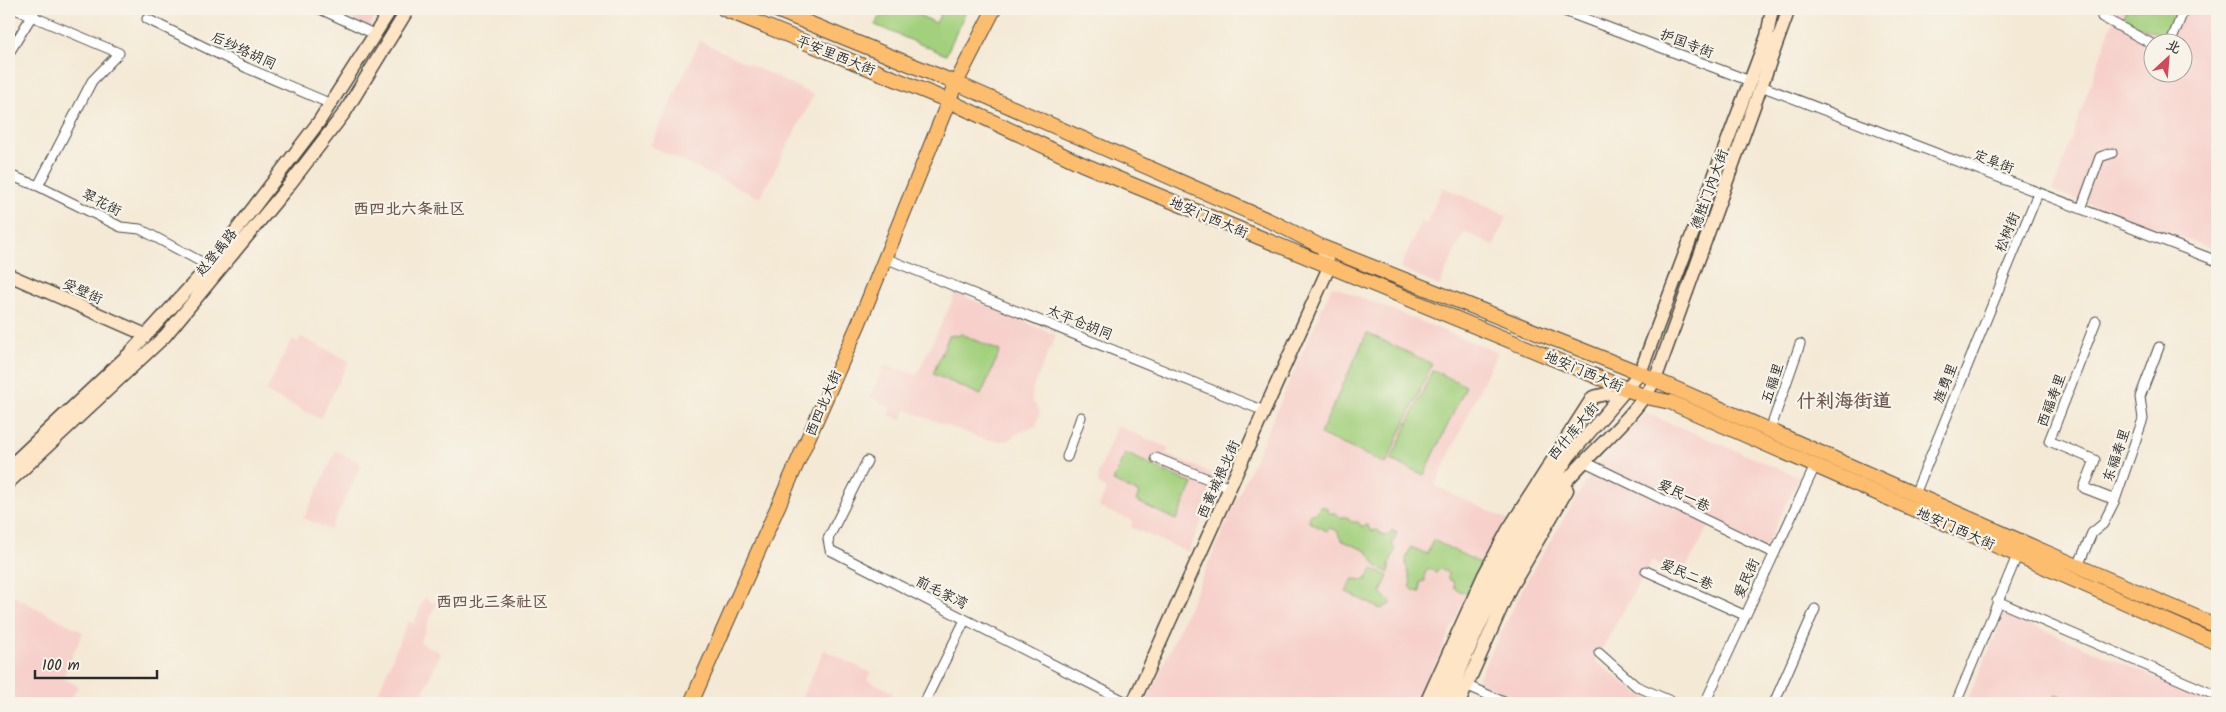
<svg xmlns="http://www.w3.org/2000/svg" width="2226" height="712" font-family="Kalam,'LXGW WenKai TC',sans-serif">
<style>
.built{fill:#f7d0cb;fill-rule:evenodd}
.green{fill:#a3d07d;stroke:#677e54}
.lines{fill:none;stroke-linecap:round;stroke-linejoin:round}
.street-casing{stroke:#494844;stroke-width:11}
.secondary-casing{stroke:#494844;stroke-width:15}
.primary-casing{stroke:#494844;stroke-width:16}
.street{stroke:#fff;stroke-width:9}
.secondary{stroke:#fee5c5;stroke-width:12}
.primary{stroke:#fcbd6e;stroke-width:14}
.labels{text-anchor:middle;stroke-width:4.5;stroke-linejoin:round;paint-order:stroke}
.street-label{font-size:14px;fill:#2b2b2b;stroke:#f7f3e8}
.quarter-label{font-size:16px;font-weight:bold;fill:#6c564f;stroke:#f7f3e8}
.district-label{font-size:19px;font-weight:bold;fill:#6c564f;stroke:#f7f3e8}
</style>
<rect width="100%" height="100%" fill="#f7f3e8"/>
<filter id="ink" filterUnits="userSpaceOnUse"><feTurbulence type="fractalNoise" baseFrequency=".02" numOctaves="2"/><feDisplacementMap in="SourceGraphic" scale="10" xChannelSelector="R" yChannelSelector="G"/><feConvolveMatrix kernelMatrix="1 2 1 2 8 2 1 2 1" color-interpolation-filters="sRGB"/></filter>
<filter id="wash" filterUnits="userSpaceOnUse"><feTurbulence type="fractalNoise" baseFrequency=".0096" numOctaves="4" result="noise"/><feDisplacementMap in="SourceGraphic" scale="20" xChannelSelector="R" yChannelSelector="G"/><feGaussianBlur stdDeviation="1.12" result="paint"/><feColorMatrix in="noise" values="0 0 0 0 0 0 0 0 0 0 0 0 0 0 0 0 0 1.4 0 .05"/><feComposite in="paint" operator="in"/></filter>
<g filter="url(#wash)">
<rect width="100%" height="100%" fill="#f4e9d5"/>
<path class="built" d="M330 9H380L369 27Z
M2117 9H2217V250L2053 191ZM2154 42H2184V72H2154Z
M700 41 814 95 760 198 650 146Z
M1443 187 1507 216 1494 246 1464 232 1439 286 1400 268 1421 222 1426 224Z
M1332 286 1497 352 1435 486 1508 520 1472 582 1418 703H1146Z
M956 293 1056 335 1033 388 1032 401 1040 411 1036 426 1018 433 1007 441 986 440 906 410 901 420 888 414 891 408 870 397 884 365 917 375Z
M301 337 349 361 320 419 266 392 292 339 298 342Z
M1646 413 1799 477 1765 548 1711 523 1680 578 1652 560 1595 661 1639 694 1658 703H1527L1477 681 1527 580 1595 467Z
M1117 426 1169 448 1166 454 1221 477 1188 552 1130 527 1133 521 1099 507 1106 489 1099 484 1098 474Z
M336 451 362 464 330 530 304 518Z
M9 594 83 632 63 678 78 686 69 703H19L9 698Z
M424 598 436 604 420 642 441 653 423 692 431 696 428 703H382L375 700 408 621 414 623Z
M2005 613 2214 703H1966Z
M824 650 871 673 867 680 893 692 887 703H799Z"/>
<path class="green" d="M883 9H906L936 23 943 9H967L946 55 875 25Z
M2126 9H2178L2168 37 2122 20Z
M1367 333 1432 364 1386 464 1320 434Z
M962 334 1000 351 981 395 933 374 949 336Z
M1433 370 1466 386 1424 475 1391 460Z
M1125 453 1193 484 1176 520 1136 501 1139 493 1113 481Z
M1320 507H1326L1329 513H1336L1340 517H1347L1351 522H1358L1361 526 1367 525 1371 531 1378 530 1383 536 1390 535 1392 530 1397 533 1392 544 1395 550 1389 564V573L1377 567 1367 551 1343 541 1339 536 1338 531 1330 528 1327 531 1309 522 1310 514 1317 513Z
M1433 540 1482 564 1467 594 1454 588 1453 581 1448 579V573L1440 569 1436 573 1430 569 1425 572V581L1420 582V592L1414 591 1410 586C1413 570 1399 570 1411 547L1427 554Z
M1372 569 1388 576 1381 592 1392 603 1381 609 1346 592 1353 579 1366 580Z
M2056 694 2079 703H2052Z"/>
</g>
<g filter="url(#ink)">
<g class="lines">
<g class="street-casing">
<path id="street" d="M15 9 119 53 92 81 38 186
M320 9 374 34
M1559 9 1750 81
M2102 17 2154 45
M147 19 247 68 331 104
M2171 42 2184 9
M9 53 36 9
M1761 86 2217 261
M9 175 38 186 121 227 140 229 209 266
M2081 209 2100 157 2112 153
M885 258 1264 411
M2096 321 2049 441 2095 460 2084 488 2115 500
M1770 430 1800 344
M1067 457 1081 417
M1156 458 1230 488
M867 461 828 539 830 550 1128 703
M1583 461 1774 553
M1915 494 2038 193
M2078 566 2092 533 2103 524 2115 500 2143 419 2140 397 2159 347
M1646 571 1744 615
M1997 601 2217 696
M1599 653 1636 686 1675 703
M1466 685 1506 703
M924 703 965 620
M1705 703 1815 466
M1774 703 1815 609
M1956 703 2019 551"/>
</g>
<g class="secondary-casing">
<path id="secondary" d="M9 275 146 335
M9 467 129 354 209 266 318 123 391 9
M9 482 165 336 286 189 345 112 408 9
M1133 703 1329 267 1322 247
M1426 703 1484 575 1508 530 1593 397 1628 389
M1437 703 1474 616 1522 527 1570 455 1640 373 1767 36 1772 9
M1447 703C1472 638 1508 560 1548 503 1579 460 1631 424 1655 380L1789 9
M1459 703 1510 588 1567 490"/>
</g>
<g class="primary-casing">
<path id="primary" d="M724 9 949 101 1082 164 1646 397 1670 402 2217 643
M774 9 956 83 1279 225 1322 247 1640 373 2045 552 2217 626
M691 703 859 323 956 83 994 9"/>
</g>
<use href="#street" class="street"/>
<use href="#secondary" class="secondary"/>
<use href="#primary" class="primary"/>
</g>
</g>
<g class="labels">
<g class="street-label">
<text transform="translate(1687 43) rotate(21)" y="5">护国寺街</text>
<text transform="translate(244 50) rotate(25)" y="5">后纱络胡同</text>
<text transform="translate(836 55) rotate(22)" y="5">平安里西大街</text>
<text transform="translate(1994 161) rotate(21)" y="5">定阜街</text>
<text transform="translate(1709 189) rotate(-70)" y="5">德胜门内大街</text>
<text transform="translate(102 202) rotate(27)" y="5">翠花街</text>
<text transform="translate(1209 217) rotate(23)" y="5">地安门西大街</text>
<text transform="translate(2007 232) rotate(-67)" y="5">松树街</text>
<text transform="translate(216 252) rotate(-51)" y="5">赵登禹路</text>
<text transform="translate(83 291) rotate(24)" y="5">受壁街</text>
<text transform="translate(1080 322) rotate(22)" y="5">太平仓胡同</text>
<text transform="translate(1584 371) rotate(23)" y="5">地安门西大街</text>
<text transform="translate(1772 383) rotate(-71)" y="5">五福里</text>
<text transform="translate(1945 383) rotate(-68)" y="5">旌勇里</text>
<text transform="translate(2051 400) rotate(-69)" y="5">西福寿里</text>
<text transform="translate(823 403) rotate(-67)" y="5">西四北大街</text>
<text transform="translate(1573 431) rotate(-50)" y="5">西什库大街</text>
<text transform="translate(2116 455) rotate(-71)" y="5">东福寿里</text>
<text transform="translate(1218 479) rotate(-66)" y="5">西黄城根北街</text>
<text transform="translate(1684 495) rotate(26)" y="5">爱民一巷</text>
<text transform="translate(1956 528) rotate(24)" y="5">地安门西大街</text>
<text transform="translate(1687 574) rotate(24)" y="5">爱民二巷</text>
<text transform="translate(1746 578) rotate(-65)" y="5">爱民街</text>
<text transform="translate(942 592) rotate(27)" y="5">前毛家湾</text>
</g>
<g class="quarter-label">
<text x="409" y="214">西四北六条社区</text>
<text x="492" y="607">西四北三条社区</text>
</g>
<g class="district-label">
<text x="1844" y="407">什刹海街道</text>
</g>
</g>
<rect width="2226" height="712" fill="none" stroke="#f7f3e8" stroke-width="30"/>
<g transform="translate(2168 58) rotate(26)"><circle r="24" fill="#f7f3e8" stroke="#a5a39c"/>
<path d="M0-4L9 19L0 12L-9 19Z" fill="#d1495b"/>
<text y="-8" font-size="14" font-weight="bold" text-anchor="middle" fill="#2b2b2b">北</text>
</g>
<path d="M35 670v8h122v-8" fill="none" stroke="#2b2b2b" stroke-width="2.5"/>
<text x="42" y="670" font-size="15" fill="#2b2b2b" stroke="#f7f3e8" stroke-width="4" paint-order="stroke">100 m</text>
</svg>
